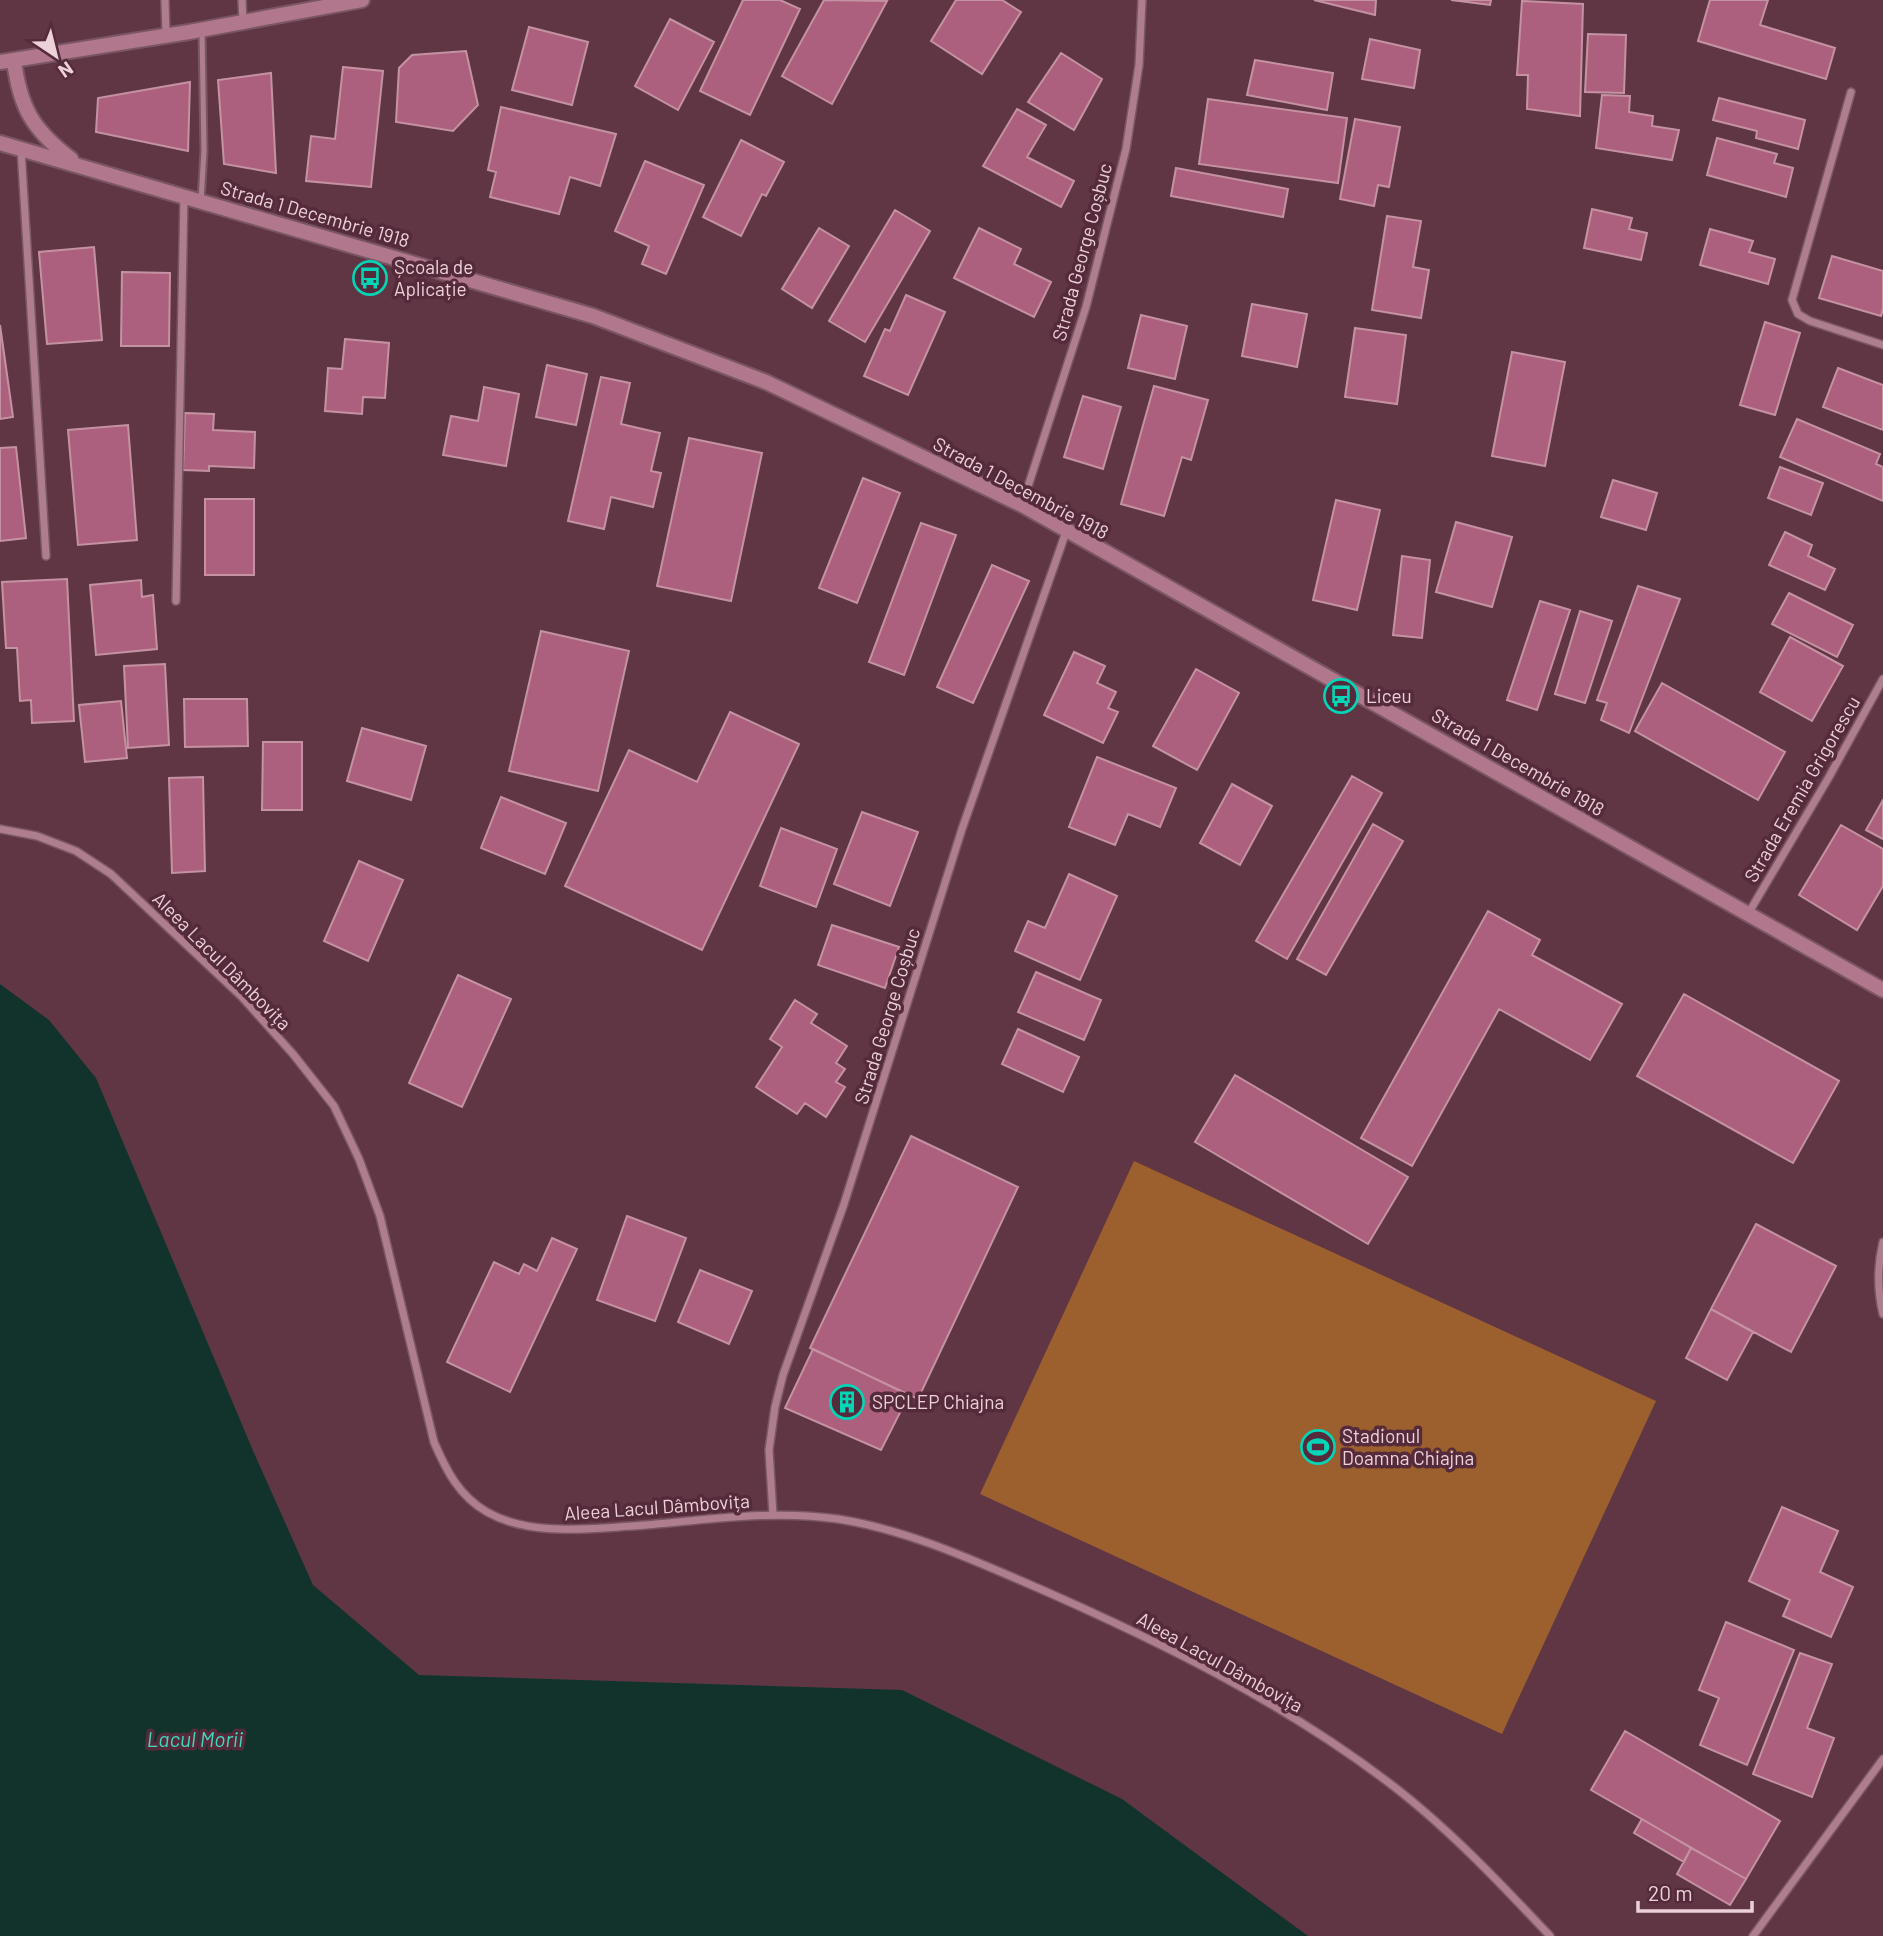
<svg xmlns="http://www.w3.org/2000/svg" width="1883" height="1936" font-family="Barlow,sans-serif">
<style>
.green{fill:#9c5f2e}
.water{fill:#11332c}
.building{fill:#ad607d;stroke:#c492a2;stroke-width:2}
.lines{fill:none;stroke-linecap:round;stroke-linejoin:round}
.lane-casing{stroke:#7a5663;stroke-width:9}
.street-casing{stroke:#7a5663;stroke-width:10}
.secondary-casing{stroke:#7a5663;stroke-width:18}
.lane{stroke:#ae7d8e;stroke-width:5}
.street{stroke:#ae7d8e;stroke-width:7}
.secondary{stroke:#b1778c;stroke-width:14}
.labels{text-anchor:middle;stroke-width:7;stroke-linejoin:round;paint-order:stroke}
.street-label{font-size:19px;fill:#ecd1d9;stroke:#552b3b}
.poi-label{font-size:19px;fill:#ecd1d9;stroke:#552b3b;text-anchor:start}
.water-label{font-size:21px;font-style:italic;fill:#3ddabd;stroke:#552b3b}
</style>
<rect width="100%" height="100%" fill="#603645"/>
<path class="green" d="M1134 1161 1656 1401 1502 1734 980 1494Z"/>
<path class="water" d="M0 984 49 1020 96 1078 254 1453 313 1585 419 1675 902 1690 1122 1799 1308 1936H0Z"/>
<path class="building" d="M743 0H780L800 9 750 115 700 91Z
M824 0 887 1 832 104 782 76Z
M956 0H1002L1021 12 982 74 931 41Z
M1314 0H1376L1375 15Z
M1451 0H1491L1490 5Z
M1710 0H1768L1760 25 1835 48 1826 79 1698 41Z
M1522 1 1583 4 1580 116 1527 109 1528 75H1517Z
M670 19 714 42 678 110 635 86Z
M529 27 588 42 572 105 512 90Z
M1588 34 1626 35 1624 93 1585 92Z
M1370 39 1420 50 1414 88 1362 79Z
M466 51 478 105 453 131 396 122 399 68 412 55Z
M1061 53 1102 79 1074 130 1028 102Z
M1255 60 1333 73 1327 110 1247 95Z
M343 67 383 71 371 187 306 181 311 136 335 139Z
M271 73 276 173 224 164 218 80Z
M190 82 188 151 96 132 98 98Z
M1602 95 1630 96 1629 112 1653 116 1652 126 1679 130 1672 160 1596 148Z
M1719 98 1805 120 1798 149 1756 138 1757 131 1713 120Z
M1208 99 1347 118 1338 183 1199 164Z
M501 107 616 134 600 186 570 177 559 214 490 197 496 172 488 170Z
M1017 109 1046 125 1027 157 1074 181 1061 207 983 166Z
M1355 119 1400 127 1389 187 1378 185 1374 206 1340 199Z
M1717 138 1777 154 1774 163 1793 168 1786 197 1707 175Z
M741 140 784 162 766 196 762 194 741 236 703 217Z
M645 161 704 185 666 274 642 264 649 246 615 231Z
M1176 168 1288 189 1283 217 1171 196Z
M1592 209 1632 218 1629 229 1647 233 1641 260 1584 248Z
M895 210 930 231 865 342 829 321Z
M1387 216 1421 221 1413 267 1429 270 1421 318 1372 310Z
M819 228 849 246 812 308 782 289Z
M979 228 1021 249 1014 264 1051 282 1034 317 954 278Z
M1710 229 1753 241 1749 252 1775 259 1768 284 1700 265Z
M94 247 102 340 47 344 39 252Z
M1832 256 1883 271V309L1881 316 1819 298Z
M122 272 170 273 169 346H121Z
M906 295 945 312 908 395 864 376 885 329 890 331Z
M1252 304 1307 314 1297 367 1242 356Z
M1141 315 1187 326 1175 379 1128 368Z
M1765 322 1800 333 1775 415 1740 405Z
M0 325 13 417 0 419Z
M1355 328 1406 335 1397 404 1345 397Z
M345 339 389 343 385 398 363 397 362 414 325 411 328 368 342 369Z
M1512 352 1565 362 1545 466 1492 456Z
M547 365 587 374 576 425 536 417Z
M1838 368 1883 385V430L1823 407Z
M601 377 630 383 621 424 660 433 651 471 661 473 653 507 611 497 604 529 568 521Z
M1154 386 1208 400 1191 460 1182 457 1164 516 1121 504Z
M484 387 519 394 506 466 443 455 451 416 478 421Z
M1083 396 1121 407 1103 469 1064 457Z
M185 413 214 414 213 430 255 432 254 468 209 466V471L183 470Z
M1797 419 1880 454 1876 464 1883 467V501L1780 457Z
M128 425 137 540 78 545 68 430Z
M689 438 762 453 731 601 657 586Z
M16 447 26 538 0 541V448Z
M1780 467 1823 483 1811 515 1768 498Z
M863 478 900 493 857 603 819 588Z
M1613 480 1657 493 1646 530 1601 517Z
M205 499H254V575H205Z
M1336 500 1380 510 1357 610 1313 600Z
M1456 522 1512 537 1492 607 1436 592Z
M921 523 956 535 904 675 869 662Z
M1785 532 1812 545 1808 556 1835 569 1825 590 1769 565Z
M1402 556 1430 560 1422 638 1393 635Z
M992 565 1029 581 973 703 937 687Z
M67 579 74 721 32 723 31 700 20 701 17 648H6L2 582Z
M141 580 142 597 153 595 157 649 96 655 90 585Z
M1638 586 1680 599 1629 733 1601 720 1607 703 1597 700Z
M1789 593 1853 625 1837 657 1772 624Z
M1540 601 1570 610 1537 710 1507 700Z
M1580 611 1612 621 1585 703 1555 694Z
M541 631 629 651 598 791 509 771Z
M1790 637 1843 666 1812 721 1760 692Z
M1074 652 1105 666 1097 683 1116 692 1108 708 1118 712 1103 743 1044 715Z
M165 664 169 745 128 748 124 666Z
M1196 669 1239 693 1197 770 1153 746Z
M1662 683 1785 752 1758 800 1635 731Z
M184 699H247L248 746 185 747Z
M121 701 127 758 85 762 79 705Z
M730 712 799 744 702 950 565 886 629 750 697 782Z
M362 728 426 746 411 800 347 781Z
M263 742H302V810H262Z
M1097 757 1176 788 1160 827 1128 814 1115 845 1069 827Z
M1352 776 1382 793 1287 959 1256 941Z
M203 777 205 871 172 873 169 778Z
M1232 784 1272 806 1240 865 1200 843Z
M501 797 566 823 545 874 481 848Z
M1883 800V839L1866 830Z
M862 812 918 832 890 906 834 884Z
M1373 824 1403 841 1326 975 1297 959Z
M1841 825 1883 849V886L1857 930 1799 895Z
M781 828 837 849 816 907 760 886Z
M359 861 403 880 368 961 324 941Z
M1069 874 1117 896 1080 980 1015 951 1028 921 1045 928Z
M1488 911 1540 940 1532 955 1622 1004 1590 1060 1499 1009 1412 1166 1361 1138Z
M832 925 899 947 885 988 818 965Z
M1036 972 1101 1000 1084 1040 1018 1012Z
M458 975 511 999 462 1107 409 1083Z
M1684 994 1839 1081 1793 1163 1637 1076Z
M795 1000 817 1014 811 1023 847 1046 836 1063 845 1069 836 1082 845 1087 826 1117 805 1103 797 1114 756 1087 782 1047 770 1039Z
M1018 1029 1079 1057 1063 1092 1002 1064Z
M1235 1075 1408 1177 1368 1244 1195 1142Z
M911 1136 1018 1187 918 1399 810 1348Z
M627 1216 686 1238 655 1321 597 1300Z
M1756 1224 1836 1266 1791 1352 1711 1309Z
M552 1238 577 1249 510 1392 447 1362 494 1262 519 1274 524 1264 537 1271Z
M700 1270 752 1291 729 1344 678 1322Z
M1711 1309 1753 1332 1727 1380 1686 1358Z
M813 1349 909 1395 881 1450 785 1408Z
M1782 1507 1838 1531 1820 1572 1853 1587 1831 1637 1783 1616 1790 1600 1749 1581Z
M1726 1622 1794 1650 1747 1765 1700 1745 1719 1698 1699 1690Z
M1800 1653 1832 1664 1807 1728 1834 1738 1812 1797 1753 1774Z
M1625 1731 1780 1821 1746 1879 1591 1790Z
M1642 1819 1691 1848 1684 1862 1634 1833Z
M1691 1848 1746 1879 1730 1905 1677 1874Z"/>
<g class="lines">
<g class="lane-casing">
<path id="lane" d="M201 201 204 151 202 32"/>
</g>
<g class="street-casing">
<path id="street" d="M165 0 166 35
M242 0 243 22
M1851 92 1792 300 1798 314 1810 321 1883 345
M21 149 46 556
M1022 505 1086 307 1126 149 1139 65 1142 0
M176 601 184 196
M0 829 37 836 76 851 111 874 241 996 293 1054 334 1106 359 1159 380 1216 434 1442C446 1470 459 1496 487 1512 529 1536 587 1529 632 1526 700 1521 771 1509 838 1519 908 1530 973 1560 1038 1588 1163 1643 1289 1705 1397 1789 1452 1832 1502 1885 1550 1936
M1748 914 1829 777 1883 679
M1883 1242C1877 1267 1877 1289 1883 1314
M773 1515 769 1450 775 1407 783 1375 844 1204 962 829 1066 532
M1753 1936 1883 1759"/>
</g>
<g class="secondary-casing">
<path id="secondary" d="M14 61C20 108 33 130 71 159
M0 62 189 32 362 0
M0 143 593 316 766 382 1022 505 1883 990"/>
</g>
<use href="#lane" class="lane"/>
<use href="#street" class="street"/>
<use href="#secondary" class="secondary"/>
</g>
<defs>
<g id="bus-ring" transform="scale(1.75)"><circle r="9.5" fill="#552b3b" stroke="#04d5b6" stroke-width="1.5"/><path d="M-5-6H5V4H4V6H2V4H-2V6H-4V4H-5ZM-3.5-4V0h7V-4ZM-3.5 1.2v1.5H-2V1.2ZM2 1.2v1.5H3.5V1.2Z" fill="#04d5b6"/></g>
<g id="building-ring" transform="scale(1.75)"><circle r="9.5" fill="#552b3b" stroke="#04d5b6" stroke-width="1.5"/><path d="M-4-6H4V6H1V3H-1V6H-4ZM-2.5-4.3h1.7v1.8h-1.7ZM.8-4.3h1.7v1.8H.8ZM-2.5-1h1.7V.8h-1.7ZM.8-1h1.7V.8H.8Z" fill="#04d5b6"/></g>
<g id="stadium-ring" transform="scale(1.75)"><circle r="9.5" fill="#552b3b" stroke="#04d5b6" stroke-width="1.5"/><path d="M0-5a6.5 5 0 1 0 0 10a6.5 5 0 1 0 0-10ZM-3.5-1.8h7v3.6h-7Z" fill="#04d5b6"/></g>
</defs>
<g fill-rule="evenodd">
<use href="#bus-ring" x="370" y="278"/>
<use href="#bus-ring" x="1341" y="696"/>
<use href="#building-ring" x="847" y="1402"/>
<use href="#stadium-ring" x="1318" y="1447"/>
</g>
<g class="labels">
<g class="street-label">
<text transform="translate(315 214) rotate(16)" y="7">Strada 1 Decembrie 1918</text>
<text transform="translate(1082 252) rotate(-75)" y="7">Strada George Coșbuc</text>
<text transform="translate(1021 488) rotate(28)" y="7">Strada 1 Decembrie 1918</text>
<text transform="translate(1518 762) rotate(30)" y="7">Strada 1 Decembrie 1918</text>
<text transform="translate(1802 789) rotate(-60)" y="7">Strada Eremia Grigorescu</text>
<text transform="translate(222 961) rotate(45)" y="7">Aleea Lacul Dâmbovița</text>
<text transform="translate(887 1016) rotate(-73)" y="7">Strada George Coșbuc</text>
<text transform="translate(657 1507) rotate(-4)" y="7">Aleea Lacul Dâmbovița</text>
<text transform="translate(1220 1662) rotate(29)" y="7">Aleea Lacul Dâmbovița</text>
</g>
<g class="poi-label">
<text x="394" y="274">Școala de<tspan x="394" dy="22">Aplicație</tspan></text>
<text x="1366" y="703">Liceu</text>
<text x="872" y="1409">SPCLEP Chiajna</text>
<text x="1342" y="1443">Stadionul<tspan x="1342" dy="22">Doamna Chiajna</tspan></text>
</g>
<g class="water-label">
<text x="195" y="1747">Lacul Morii</text>
</g>
</g>
<g transform="translate(56 56) rotate(145)" stroke="#552b3b" stroke-width="5" paint-order="stroke">
<path d="M0-5L12 26L0 18L-12 26Z" fill="#ecd1d9"/>
<text y="-10" font-size="19" font-weight="bold" text-anchor="middle" fill="#ecd1d9">N</text>
</g>
<path d="M1638 1901v10h114v-10" fill="none" stroke="#ecd1d9" stroke-width="3.5"/>
<text x="1648" y="1901" font-size="21" fill="#ecd1d9" stroke="#552b3b" stroke-width="5" paint-order="stroke">20 m</text>
</svg>
